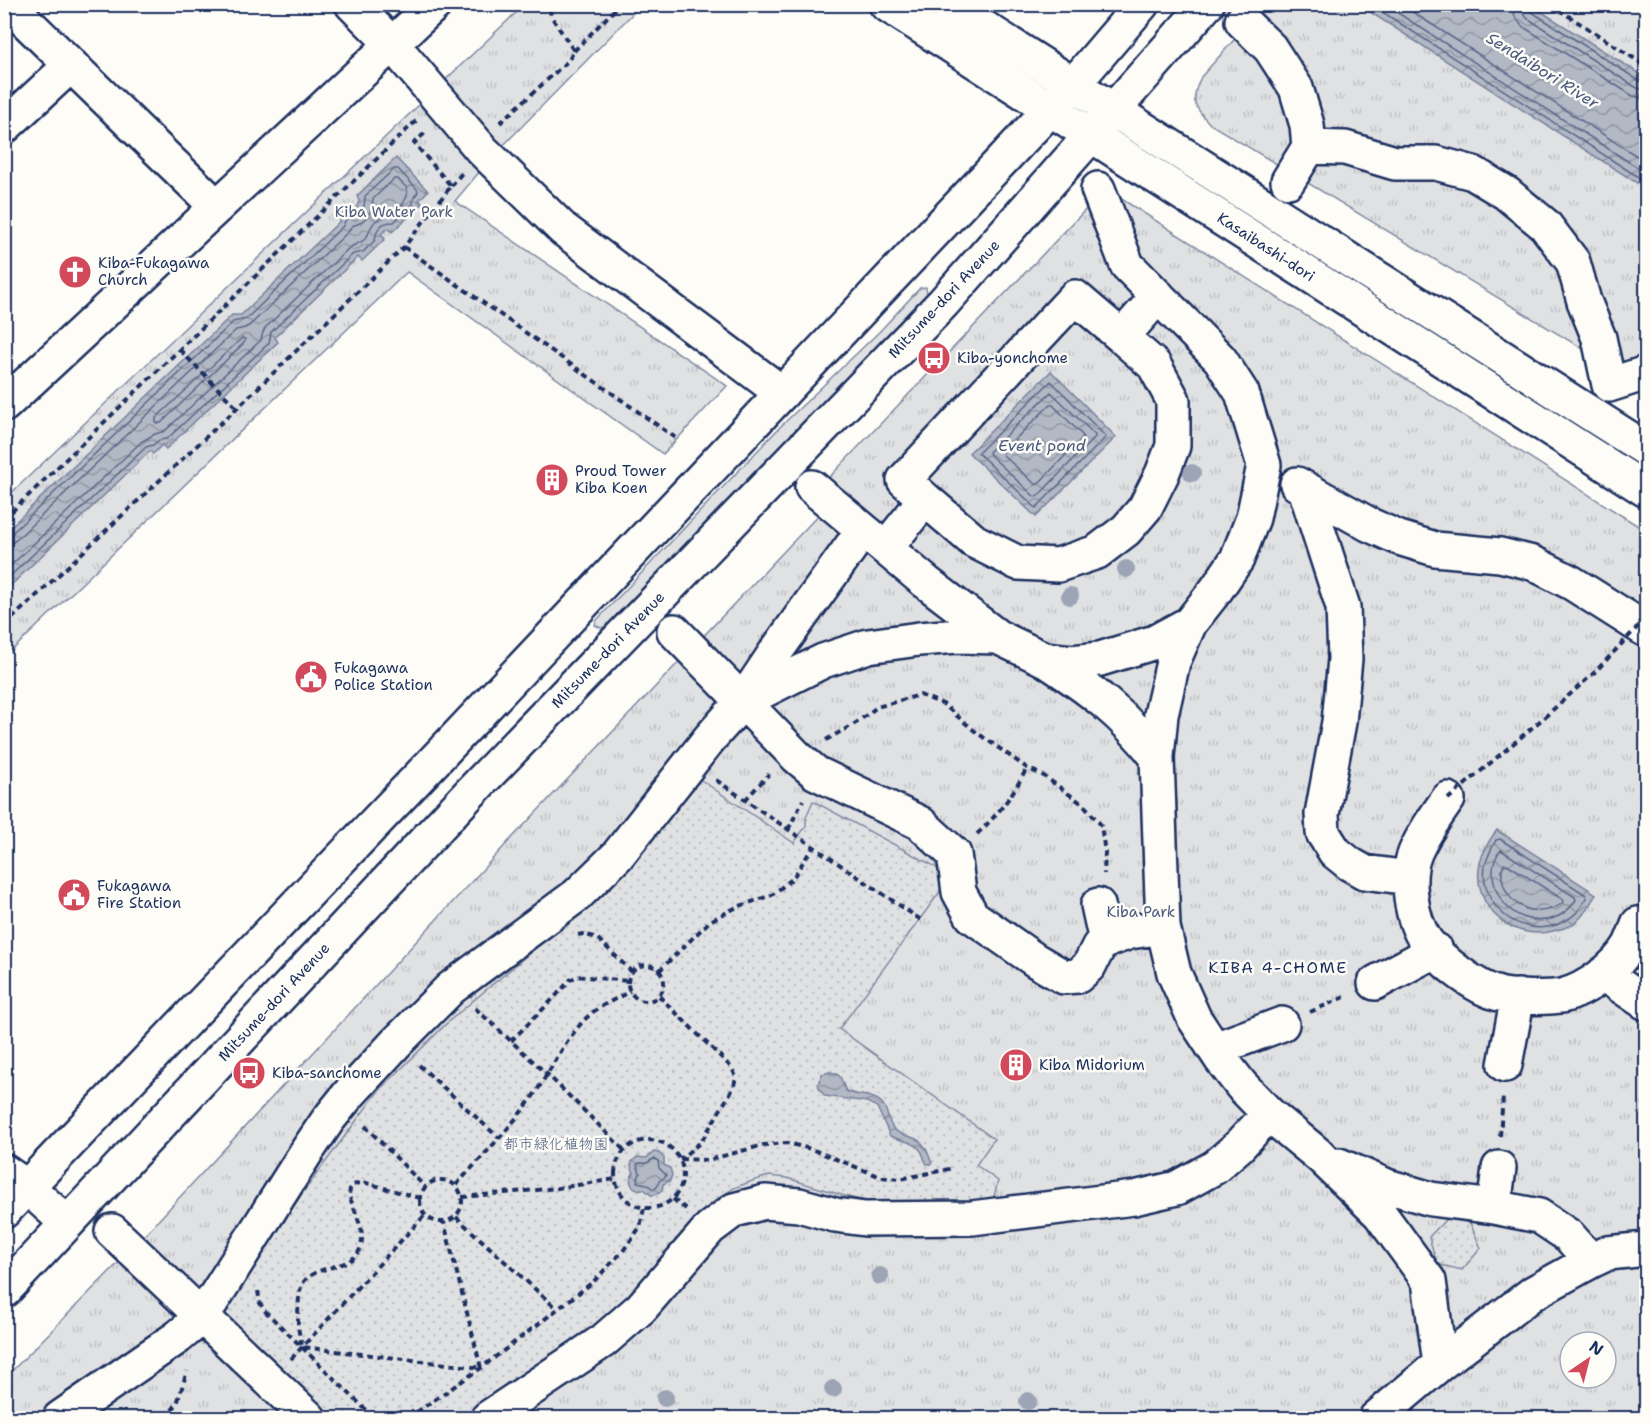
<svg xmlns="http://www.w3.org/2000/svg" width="1651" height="1423" font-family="'Shantell Sans','Klee One',sans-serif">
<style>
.grass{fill:#e0e1e3;stroke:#7e88a0;stroke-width:1.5}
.park{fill:url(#park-tufts);stroke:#7e88a0;stroke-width:1.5;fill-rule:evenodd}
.garden{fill:url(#garden-dots);stroke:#7e88a0;stroke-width:1.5}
.water{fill:url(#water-waves);stroke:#76819c;stroke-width:1.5}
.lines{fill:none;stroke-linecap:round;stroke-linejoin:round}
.shore{stroke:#586687;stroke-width:1.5}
.minor-casing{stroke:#1b2f5e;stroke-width:38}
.major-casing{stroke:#1b2f5e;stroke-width:38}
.path{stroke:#1b2f5e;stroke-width:4;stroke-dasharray:6 4.5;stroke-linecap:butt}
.minor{stroke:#fdfcf7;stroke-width:33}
.major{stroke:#fdfcf7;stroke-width:33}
.path-bridge{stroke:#1b2f5e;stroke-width:4;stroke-dasharray:6 4.5;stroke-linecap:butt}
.tree{fill:#9ca4b5}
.labels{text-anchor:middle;stroke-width:5;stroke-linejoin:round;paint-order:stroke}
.park-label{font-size:15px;fill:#4c5c7f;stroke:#fdfcf7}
.street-label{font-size:15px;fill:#1b2f5e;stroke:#fdfcf7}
.poi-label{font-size:15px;fill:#1b2f5e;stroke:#fdfcf7;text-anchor:start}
.water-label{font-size:16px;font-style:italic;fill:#49587d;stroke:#fdfcf7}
.neighbourhood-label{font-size:16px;letter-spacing:1.5px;fill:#1b2f5e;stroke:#fdfcf7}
</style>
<defs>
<pattern id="park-tufts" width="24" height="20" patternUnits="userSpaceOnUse" patternTransform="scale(1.5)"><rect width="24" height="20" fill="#e0e1e3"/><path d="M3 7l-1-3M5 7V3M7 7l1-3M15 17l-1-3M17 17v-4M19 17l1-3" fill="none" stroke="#c0c1c5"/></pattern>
<pattern id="garden-dots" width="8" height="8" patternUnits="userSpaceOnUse" patternTransform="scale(1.5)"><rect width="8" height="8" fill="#e0e1e3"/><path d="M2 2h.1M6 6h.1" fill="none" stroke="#c0c1c5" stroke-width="1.8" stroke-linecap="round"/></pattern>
<pattern id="water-waves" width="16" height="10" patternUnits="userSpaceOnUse" patternTransform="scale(1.5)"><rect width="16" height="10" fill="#b3b8c5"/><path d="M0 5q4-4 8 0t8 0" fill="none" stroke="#9196a3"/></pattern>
</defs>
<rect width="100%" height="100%" fill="#fdfcf7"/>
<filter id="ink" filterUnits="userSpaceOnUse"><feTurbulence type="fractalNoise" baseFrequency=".0167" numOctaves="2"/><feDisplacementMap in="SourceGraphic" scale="12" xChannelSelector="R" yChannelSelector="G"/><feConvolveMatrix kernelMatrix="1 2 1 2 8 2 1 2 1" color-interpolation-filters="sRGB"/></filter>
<g filter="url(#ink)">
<path class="grass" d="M926 287 927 294 607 626 601 628 595 625 596 621 780 427 879 332 920 288Z"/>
<path class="park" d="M524 5H641L491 158 455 201 727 386 663 454 407 272 5 657V499Z
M1265 5H1633L1646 13V387L1210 124C1193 106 1190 100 1201 77Z
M1113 196 1120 198 1646 531V1418H5L4 1379 130 1251 510 840 826 507 816 491 1091 204ZM1570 1342H1606V1378H1570Z"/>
<path class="garden" d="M695 776 794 843 806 826V817L813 801 936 867 940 874 942 889 839 1029 994 1139 976 1165 998 1181 992 1204 884 1205 848 1197 787 1178 769 1176 755 1180 734 1188 716 1200 687 1243 598 1327 461 1418H322L221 1319 301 1195 377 1093 448 1022 569 920Z
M1447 1218 1470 1223 1481 1248 1462 1270 1437 1264 1429 1237Z"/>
<path class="water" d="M1359 5H1531L1646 78V189Z
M396 158 428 191 419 200 422 204 392 232 388 228 381 234 385 239 362 261 358 257 275 337 278 342 166 449 162 445 153 454 150 451 5 591V532L232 315H241L340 221 336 216 342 210 348 212 356 209 359 201 357 196Z
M1051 371 1116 437 1036 517 969 453Z
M1497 830 1596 894C1592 901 1587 910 1581 917 1575 924 1566 928 1557 930 1515 944 1470 908 1480 863 1483 851 1489 840 1497 830Z
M830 1072C844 1075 840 1080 846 1091 856 1096 868 1094 878 1100 889 1107 886 1119 893 1128 899 1136 910 1135 918 1140 926 1145 929 1156 932 1164H927C923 1159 924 1155 921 1151 915 1141 900 1141 890 1136L877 1107 867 1102 825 1096 820 1090 818 1084 822 1074Z
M654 1152 659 1153 664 1158V1165L670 1168 672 1175 670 1181 663 1184C663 1192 658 1195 651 1195L644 1189C633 1191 626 1182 634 1173L631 1166 632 1162 637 1157 646 1158Z"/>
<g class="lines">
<path class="shore" d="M1370 4 1646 182
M1384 4 1646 173
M1400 4 1646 162
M1512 4 1515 17 1522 26 1633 96 1646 99
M1521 4 1523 13 1527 18 1637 88 1646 90
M1529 4V9L1532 12 1641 82 1646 83
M242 338 245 339 244 343 161 423H156V418Z
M1051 381 1106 437 1036 508 978 453Z
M1051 392 1095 435V437L1038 496 1035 497 990 455 989 452Z
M1050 405H1053L1082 435 1083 437 1038 484H1035L1003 455 1002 452Z
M4 536 11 534 233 322 246 319 343 226 346 219C361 216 365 211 365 196L394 169H398L417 189 418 192 414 197 413 204 394 222C380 222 377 228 375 240L363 252 353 254 271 332 269 343 167 439 159 440 153 445 146 447 4 582
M4 544 11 543 16 540 236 330 245 328 250 325 348 232 352 226 360 223 368 216 372 208 373 199 394 179H398C400 182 406 186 407 189 410 198 397 213 389 215 384 216 381 216 377 220 368 227 371 233 365 239 360 244 354 244 349 248L266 327 263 332 261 340 165 431 155 434 141 442 4 572
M1500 839 1586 895 1587 898C1583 903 1580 909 1576 913 1571 919 1563 922 1556 925 1519 937 1479 906 1485 866 1487 857 1492 848 1496 840Z
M1501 850 1575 897 1576 900C1550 940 1492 917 1493 871 1493 864 1496 855 1501 850Z
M1504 864H1507L1562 899 1563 903C1543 917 1518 912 1506 891 1502 883 1500 872 1504 864Z
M655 1158 658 1161 659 1168 666 1175 665 1177 659 1181 657 1187 653 1189 647 1184 637 1182 640 1173 637 1165 639 1163H647Z"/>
<g class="minor-casing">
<path id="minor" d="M8 4 217 207
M352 4 393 45 482 150 563 229 782 393
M1242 21 1270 48 1296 88 1307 125 1309 147 1345 148 1395 163H1436L1473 173 1506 193 1545 225 1573 262 1584 301 1599 338 1609 385 1646 373
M4 127 71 65
M1288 181 1309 147
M4 405 435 4
M1297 484 1370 525 1399 538 1435 549 1500 555 1533 563 1572 583 1646 630
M812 487 926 582 998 637 1044 659 1072 662 1100 659 1155 642 1190 623 1216 590 1237 559 1253 518 1264 465 1242 393 1220 359 1127 265 1098 189
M1305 489 1343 607 1345 659 1339 722 1322 814 1323 833 1335 852 1350 864 1364 872 1410 878
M925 499 974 541 1018 563 1058 565 1097 552 1126 530 1145 508 1162 474 1173 446V400L1154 365 1122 337
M886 548 925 499 904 480 1075 297 1122 337 1158 296
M1190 623 1173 662 1161 715 1157 757 1163 927 1174 973 1194 1018 1221 1059 1241 1085 1269 1114 1321 1157 1380 1214 1429 1281 1440 1364
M674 631 797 757 816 773 920 823 954 854 959 892 972 916 1035 960 1064 977 1078 976 1089 966 1099 946 1108 940 1130 932 1163 927
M1044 659C1090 689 1123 713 1157 757
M745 698 777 650 863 530
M1448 799C1436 816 1423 834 1415 853 1405 877 1411 920 1426 941 1440 960 1475 988 1499 994 1506 996 1514 996 1521 997 1535 998 1548 998 1562 996 1587 990 1617 967 1630 945 1633 938 1636 931 1638 924
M1098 905 1103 928 1108 940
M1603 974 1646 1003
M1375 983 1436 950
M1215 1049 1282 1024
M1505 1065 1518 996
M1339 1165 1387 1186 1431 1199 1494 1207 1539 1216 1569 1236 1591 1261
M4 1171 27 1187 67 1223
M1494 1207 1499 1168
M112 1231 309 1418
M60 1418 178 1337 202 1317 307 1151 328 1120 349 1094 396 1043 451 988 577 895 617 856 710 738 743 701 823 661 868 646 919 639 958 636 998 637
M488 1418 603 1341 641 1308 710 1228 734 1210 765 1202 799 1205 835 1215 865 1219 972 1218 1134 1198 1177 1188 1215 1167 1239 1146 1269 1114
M1376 1418 1440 1364 1533 1293 1591 1261 1608 1253 1646 1249"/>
</g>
<g class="major-casing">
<path id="major" d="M886 4 1646 490
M947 4 1646 449
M4 1211 435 760 1009 153 1073 85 1142 4
M4 1291 470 793 943 303 1207 4"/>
</g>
<path class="path" d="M1550 4 1646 66
M574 51 620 4
M500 123 569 60 574 51 551 16 549 4
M451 186 462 173
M404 247 677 439
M180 350 237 408
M4 519 417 120
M4 626 237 408 404 247 451 186 414 143 425 133
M826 740 856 723 877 707 920 695 943 704 976 732 1027 768 1044 776 1084 805 1101 825 1105 853 1104 874
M716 780 924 922
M745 800 769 774
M788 830 803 800
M977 834C998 815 1014 793 1027 768
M578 935 583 934 597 938 632 972
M628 983a18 18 0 1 1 36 0a18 18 0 1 1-36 0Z
M659 971 710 921 737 907 772 895 792 879 813 847
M659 996 732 1068 736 1077 734 1087 701 1142 681 1158
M475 1008 548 1075 624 1150
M1310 1012 1347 996
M511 1041 555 997 570 980 577 976 628 981
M419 1065 499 1138
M365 1126 425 1187
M1500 1136 1503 1096
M615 1174a34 34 0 1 1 68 0a34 34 0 1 1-68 0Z
M680 1159 708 1160 764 1145 787 1143 811 1149 881 1177 900 1179 954 1168
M420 1201a21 21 0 1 1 42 0a21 21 0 1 1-42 0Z
M456 1185C481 1158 507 1131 529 1102 549 1075 568 1032 593 1012 604 1004 618 998 630 991
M462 1197 558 1188 616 1179
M420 1198 363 1182 353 1185 350 1189 349 1195C353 1207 363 1227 362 1239 361 1273 317 1261 303 1283 298 1289 298 1315 298 1324 298 1331 301 1339 302 1347L481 1368 444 1222
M673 1199 686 1209
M456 1217 557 1309
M258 1291 260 1303 264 1310 364 1408 381 1418
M291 1359 425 1215
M165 1418 177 1404 187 1371
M408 1418 481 1368 593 1282 623 1251 640 1227 644 1208"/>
<use href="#minor" class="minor"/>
<use href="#major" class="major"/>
<path class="path-bridge" d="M1448 799 1547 715 1594 673 1646 618"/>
</g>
<g class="tree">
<circle cx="1192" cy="473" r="9"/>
<circle cx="1126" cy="569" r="9"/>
<circle cx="1070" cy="596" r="9"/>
<circle cx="880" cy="1276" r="9"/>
<circle cx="833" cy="1389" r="9"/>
<circle cx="665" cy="1398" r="9"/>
<circle cx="1028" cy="1401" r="9"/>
</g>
</g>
<defs>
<g id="church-disc" transform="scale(1.725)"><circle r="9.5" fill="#d1495b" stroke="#fdfcf7"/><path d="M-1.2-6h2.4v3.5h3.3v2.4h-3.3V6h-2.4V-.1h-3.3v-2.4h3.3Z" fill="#fff"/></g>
<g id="bus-disc" transform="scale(1.725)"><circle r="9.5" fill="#d1495b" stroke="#fdfcf7"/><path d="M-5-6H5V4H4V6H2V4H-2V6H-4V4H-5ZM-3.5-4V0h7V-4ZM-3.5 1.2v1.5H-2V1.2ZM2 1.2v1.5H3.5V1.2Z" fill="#fff"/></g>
<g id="building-disc" transform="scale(1.725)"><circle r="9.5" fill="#d1495b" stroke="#fdfcf7"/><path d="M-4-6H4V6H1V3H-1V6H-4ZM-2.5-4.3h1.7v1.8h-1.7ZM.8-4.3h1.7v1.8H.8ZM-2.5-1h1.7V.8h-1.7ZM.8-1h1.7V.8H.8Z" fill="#fff"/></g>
<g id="civic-disc" transform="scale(1.725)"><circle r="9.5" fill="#d1495b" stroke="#fdfcf7"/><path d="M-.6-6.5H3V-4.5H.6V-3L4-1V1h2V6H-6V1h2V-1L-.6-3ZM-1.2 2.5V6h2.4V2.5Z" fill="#fff"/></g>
</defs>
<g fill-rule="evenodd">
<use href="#church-disc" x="75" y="272"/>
<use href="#bus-disc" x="934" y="358"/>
<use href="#building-disc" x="552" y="480"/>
<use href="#civic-disc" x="311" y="677"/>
<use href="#civic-disc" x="74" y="895"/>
<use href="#building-disc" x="1016" y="1065"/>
<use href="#bus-disc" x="249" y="1073"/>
</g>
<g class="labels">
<g class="park-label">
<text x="394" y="217">Kiba Water Park</text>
<text x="1141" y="917">Kiba Park</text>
<text x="556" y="1149">都市緑化植物園</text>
</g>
<g class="street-label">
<text transform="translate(1266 247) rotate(33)" y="5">Kasaibashi-dori</text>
<text transform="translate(944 299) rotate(-47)" y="5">Mitsume-dori Avenue</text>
<text transform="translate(608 650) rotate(-46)" y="5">Mitsume-dori Avenue</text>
<text transform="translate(274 1002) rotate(-47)" y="5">Mitsume-dori Avenue</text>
</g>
<g class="poi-label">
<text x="98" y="268">Kiba-Fukagawa<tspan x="98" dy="17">Church</tspan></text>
<text x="957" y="363">Kiba-yonchome</text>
<text x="575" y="476">Proud Tower<tspan x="575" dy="17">Kiba Koen</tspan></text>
<text x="334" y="673">Fukagawa<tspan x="334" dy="17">Police Station</tspan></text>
<text x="97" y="891">Fukagawa<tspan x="97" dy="17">Fire Station</tspan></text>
<text x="1039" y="1070">Kiba Midorium</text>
<text x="272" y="1078">Kiba-sanchome</text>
</g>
<g class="water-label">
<text transform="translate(1543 70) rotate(32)" y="6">Sendaibori River</text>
<text x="1042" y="451">Event pond</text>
</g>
<g class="neighbourhood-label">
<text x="1278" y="973">KIBA 4-CHOME</text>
</g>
</g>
<rect width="1651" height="1423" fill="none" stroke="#fdfcf7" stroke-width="24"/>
<rect x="12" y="12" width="1627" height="1399" fill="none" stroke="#1b2f5e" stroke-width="2" filter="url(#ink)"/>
<g transform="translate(1588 1360) rotate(35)"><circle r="28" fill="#fdfcf7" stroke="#a3aaba" stroke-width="1.5"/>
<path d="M0-4.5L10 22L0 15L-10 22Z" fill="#d1495b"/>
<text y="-9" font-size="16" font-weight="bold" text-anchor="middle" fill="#1b2f5e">N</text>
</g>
</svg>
